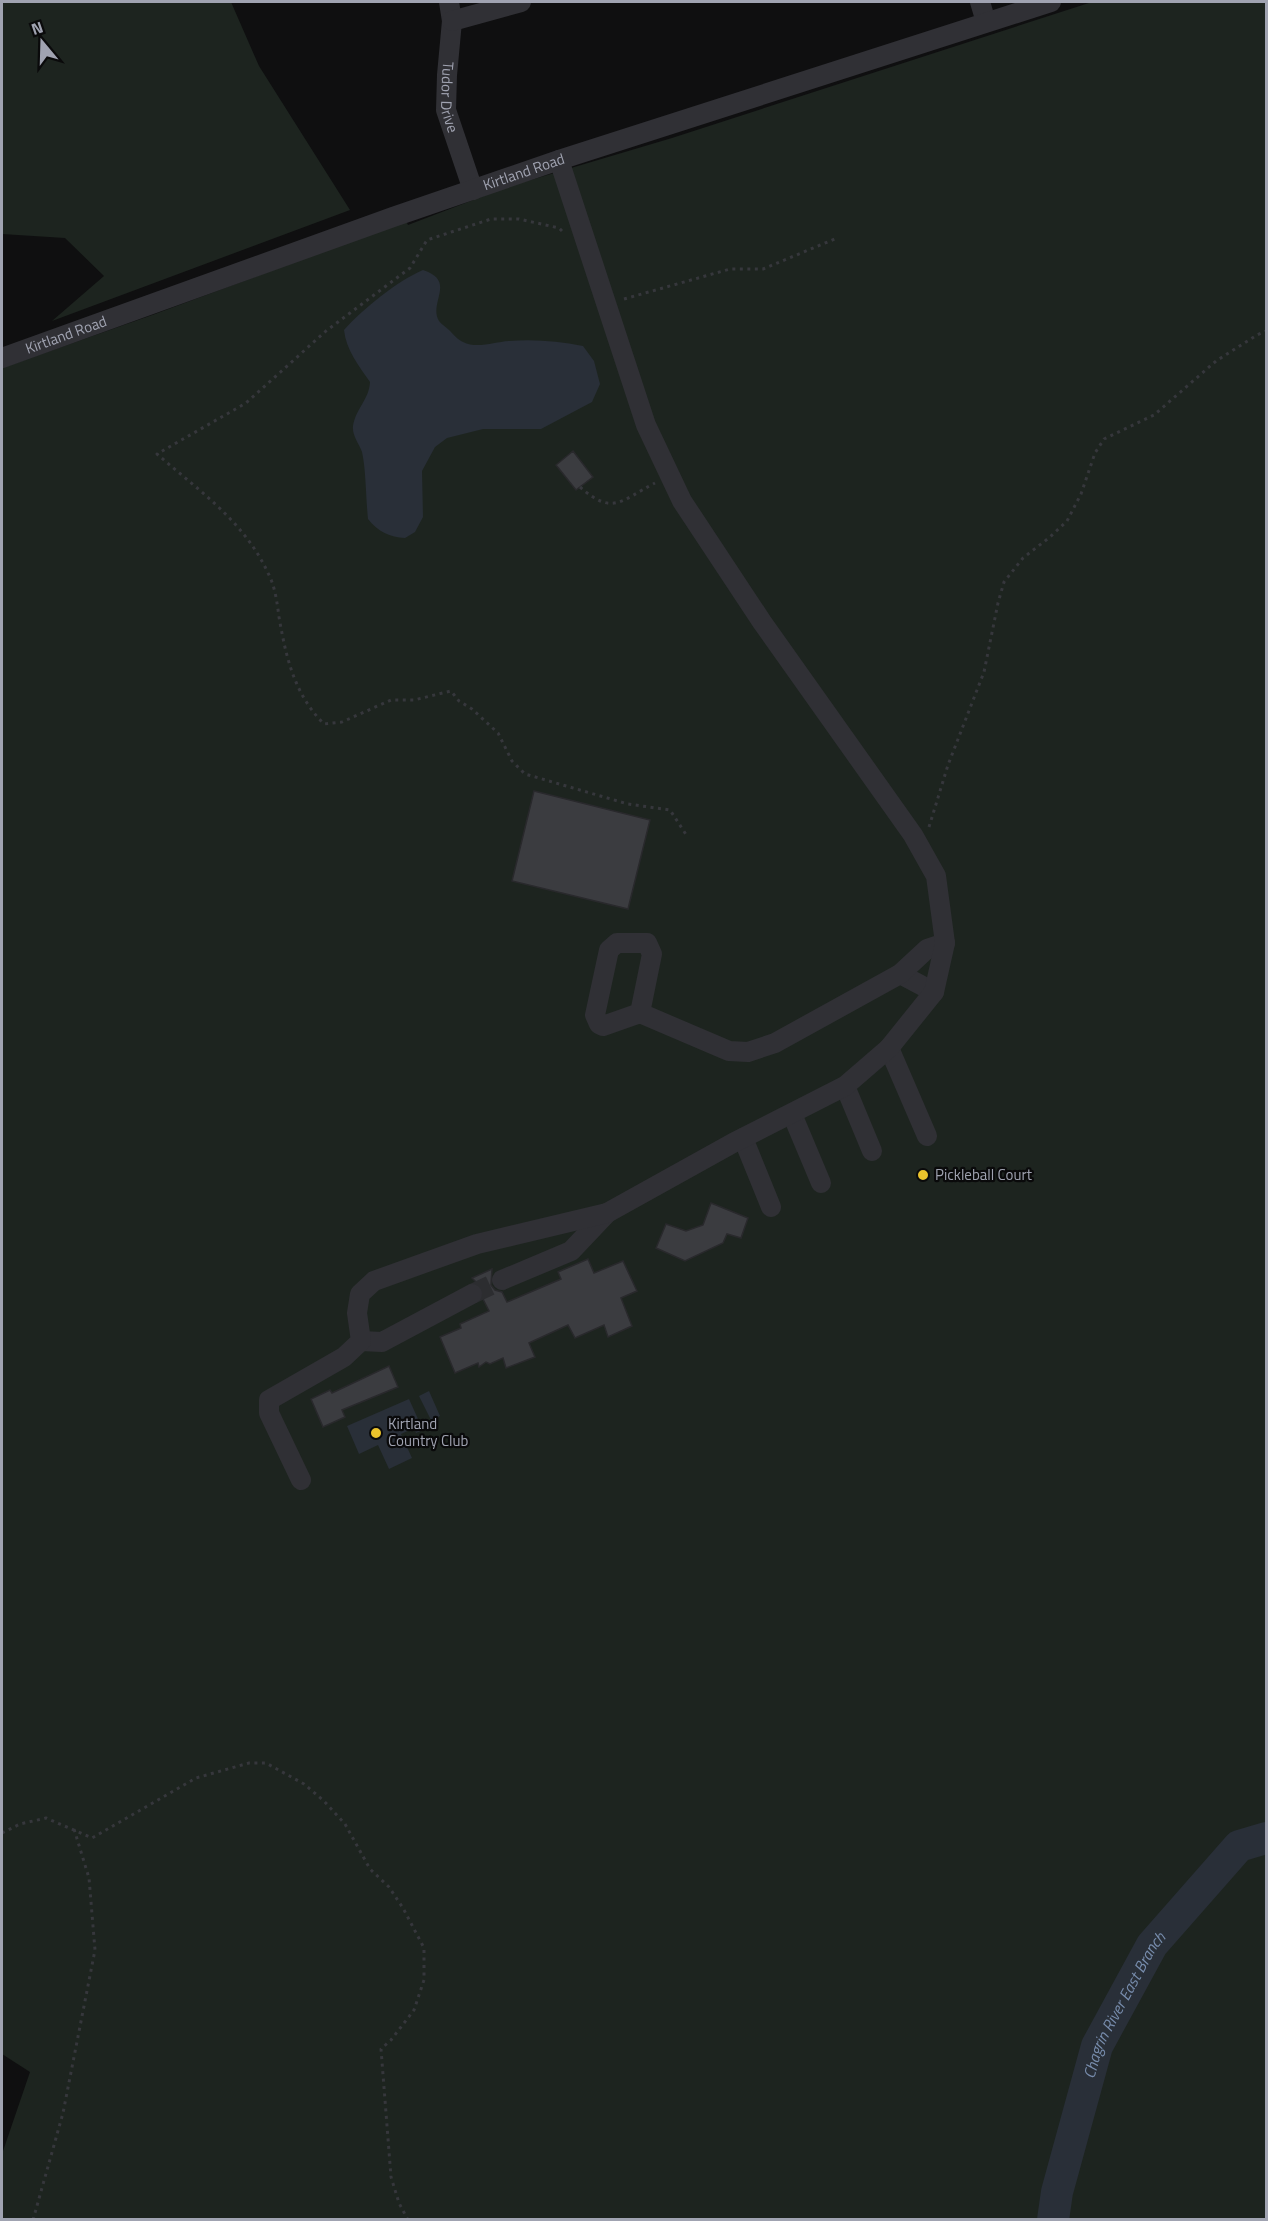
<svg xmlns="http://www.w3.org/2000/svg" width="1268" height="2221" font-family="'Titillium Web',sans-serif">
<style>
.green{fill:#1d241f}
.water{fill:#292f38}
.lines{fill:none;stroke-linecap:round;stroke-linejoin:round}
.river{stroke:#292f38;stroke-width:32}
.building{fill:#3b3c40;stroke:#29292c;stroke-width:1.5}
.minor-tunnel{stroke:#2c2d30;stroke-width:20;stroke-dasharray:20 10;stroke-linecap:butt}
.path{stroke:#36373c;stroke-width:3;stroke-dasharray:3 4.5;stroke-linecap:butt}
.minor{stroke:#303035;stroke-width:20}
.poi-dot{fill:#ebc32c;stroke:#0a0a0b;stroke-width:2}
.labels{text-anchor:middle;stroke-width:4.5;stroke-linejoin:round;paint-order:stroke}
.street-label{font-size:15px;fill:#a0a3b1;stroke:#0a0a0b}
.poi-label{font-size:15px;fill:#a0a3b1;stroke:#0a0a0b;text-anchor:start}
.water-label{font-size:16px;font-style:italic;fill:#778cac;stroke:#0a0a0b}
</style>
<rect width="100%" height="100%" fill="#0f0f10"/>
<path class="green" d="M2 2H231L259 66 350 210 52 321 104 276 65 238 2 234Z
M1092 2H1266V2219H2V2154L30 2072 2 2054V368L155 314 406 221 408 225 507 187 672 138Z"/>
<path class="water" d="M423 270C457 281 428 303 439 321 441 324 446 327 449 330 453 334 458 340 463 342 477 349 494 342 509 341 534 339 558 341 583 346L594 361 600 384 592 402 541 429H483L447 438 435 447 422 471 423 517 415 532 405 538C390 537 378 532 368 519 366 501 366 469 362 452 359 443 352 436 353 426 356 408 369 400 370 382 359 366 346 350 344 330 363 309 397 281 423 270Z
M429 1391 440 1416 431 1420 419 1396Z
M409 1399 423 1430 416 1433 414 1428 401 1434 412 1458 389 1469 378 1445 359 1454 347 1426Z"/>
<g class="lines">
<path class="river" id="s1" d="M1053 2220 1057 2192 1097 2046 1152 1945 1239 1846 1266 1838"/>
</g>
<path class="building" d="M573 451 593 477 576 490 556 465Z
M534 791 650 820 628 909 512 881Z
M711 1203 748 1218 741 1238 727 1234 723 1243 685 1261 656 1248 666 1224 686 1231 703 1225Z
M588 1259 594 1273 623 1261 637 1291 621 1298 632 1326 608 1337 604 1325 575 1338 568 1325 529 1343 535 1357 506 1368 503 1358 490 1364 486 1362 479 1367 478 1363 455 1373 440 1337 461 1328 460 1324 489 1311 483 1299V1289L472 1278 492 1269 491 1285 495 1290 502 1292 507 1302 561 1279 558 1272Z
M389 1366 398 1387 342 1410 345 1417 323 1427 311 1399 330 1390 332 1393Z"/>
<g class="lines">
<path class="minor-tunnel" d="M472 1294 502 1280"/>
<path class="path" d="M562 231 559 228 519 219H491L427 240 410 268 326 331 246 403 157 454C198 490 244 521 268 573 275 586 277 602 279 617 286 657 294 694 324 724L342 722 391 700H414L451 691 459 701 472 709 498 733 512 761 525 774 628 804 670 810 687 836
M624 299 730 269H763L837 238
M580 487C613 516 620 501 655 483
M929 827 948 765 984 672 998 603 1004 582 1023 558 1050 537 1067 521 1081 494 1095 453 1104 439 1154 415 1216 361 1257 335 1266 331
M2 1833 20 1824 46 1818 92 1838 196 1778 249 1763H266L304 1784 324 1801 345 1824 370 1869 389 1887 403 1908 424 1948V1980L414 2010 391 2040 381 2049 391 2177 399 2203 408 2220
M33 2220 63 2113 95 1950 89 1878 74 1829"/>
<g class="minor">
<path id="s2" d="M449 2 452 21 447 75 446 110 473 190"/>
<path d="M980 2 986 22"/>
<path d="M452 21 521 2"/>
<path id="s3" d="M2 358 393 217 559 160 1051 2"/>
<path d="M900 974 934 992"/>
<path d="M640 1013 652 954 647 943H617L609 950 595 1015 599 1024 603 1026 640 1013 729 1051 748 1052 775 1043 871 990 900 974 927 949 945 943"/>
<path d="M889 1048 927 1136"/>
<path d="M845 1086 872 1151"/>
<path d="M792 1114 821 1183"/>
<path d="M743 1138 771 1207"/>
<path d="M502 1280 571 1251 607 1213"/>
<path d="M361 1341 382 1342 472 1294"/>
<path d="M301 1480 269 1413V1400L344 1357 361 1341 357 1313 360 1294 374 1281 477 1244 607 1213 733 1143 845 1086 889 1048 934 992 945 943 936 876 913 835 762 622 682 501 646 425 559 160"/>
</g>
</g>
<g class="poi-dot">
<circle cx="923" cy="1175" r="6"/>
<circle cx="376" cy="1433" r="6"/>
</g>
<g class="labels">
<g class="street-label">
<text dy="5" stroke="none"><textPath href="#s2" startOffset="96">Tudor Drive</textPath></text>
<text dy="5" stroke="none"><textPath href="#s3" startOffset="554">Kirtland Road</textPath></text>
<text dy="5" stroke="none"><textPath href="#s3" startOffset="68">Kirtland Road</textPath></text>
</g>
<g class="poi-label">
<text x="935" y="1180">Pickleball Court</text>
<text x="388" y="1429">Kirtland<tspan x="388" dy="17">Country Club</tspan></text>
</g>
<g class="water-label">
<text dy="6" stroke="none"><textPath href="#s1" startOffset="228">Chagrin River East Branch</textPath></text>
</g>
</g>
<rect width="1268" height="2221" fill="none" stroke="#a0a3b1" stroke-width="6"/>
<g transform="translate(42 42) rotate(341)" stroke="#0a0a0b" stroke-width="4.5" paint-order="stroke">
<path d="M0-4.5L10 22L0 15L-10 22Z" fill="#a0a3b1"/>
<text y="-9" font-size="16" font-weight="bold" text-anchor="middle" fill="#a0a3b1">N</text>
</g>
</svg>
